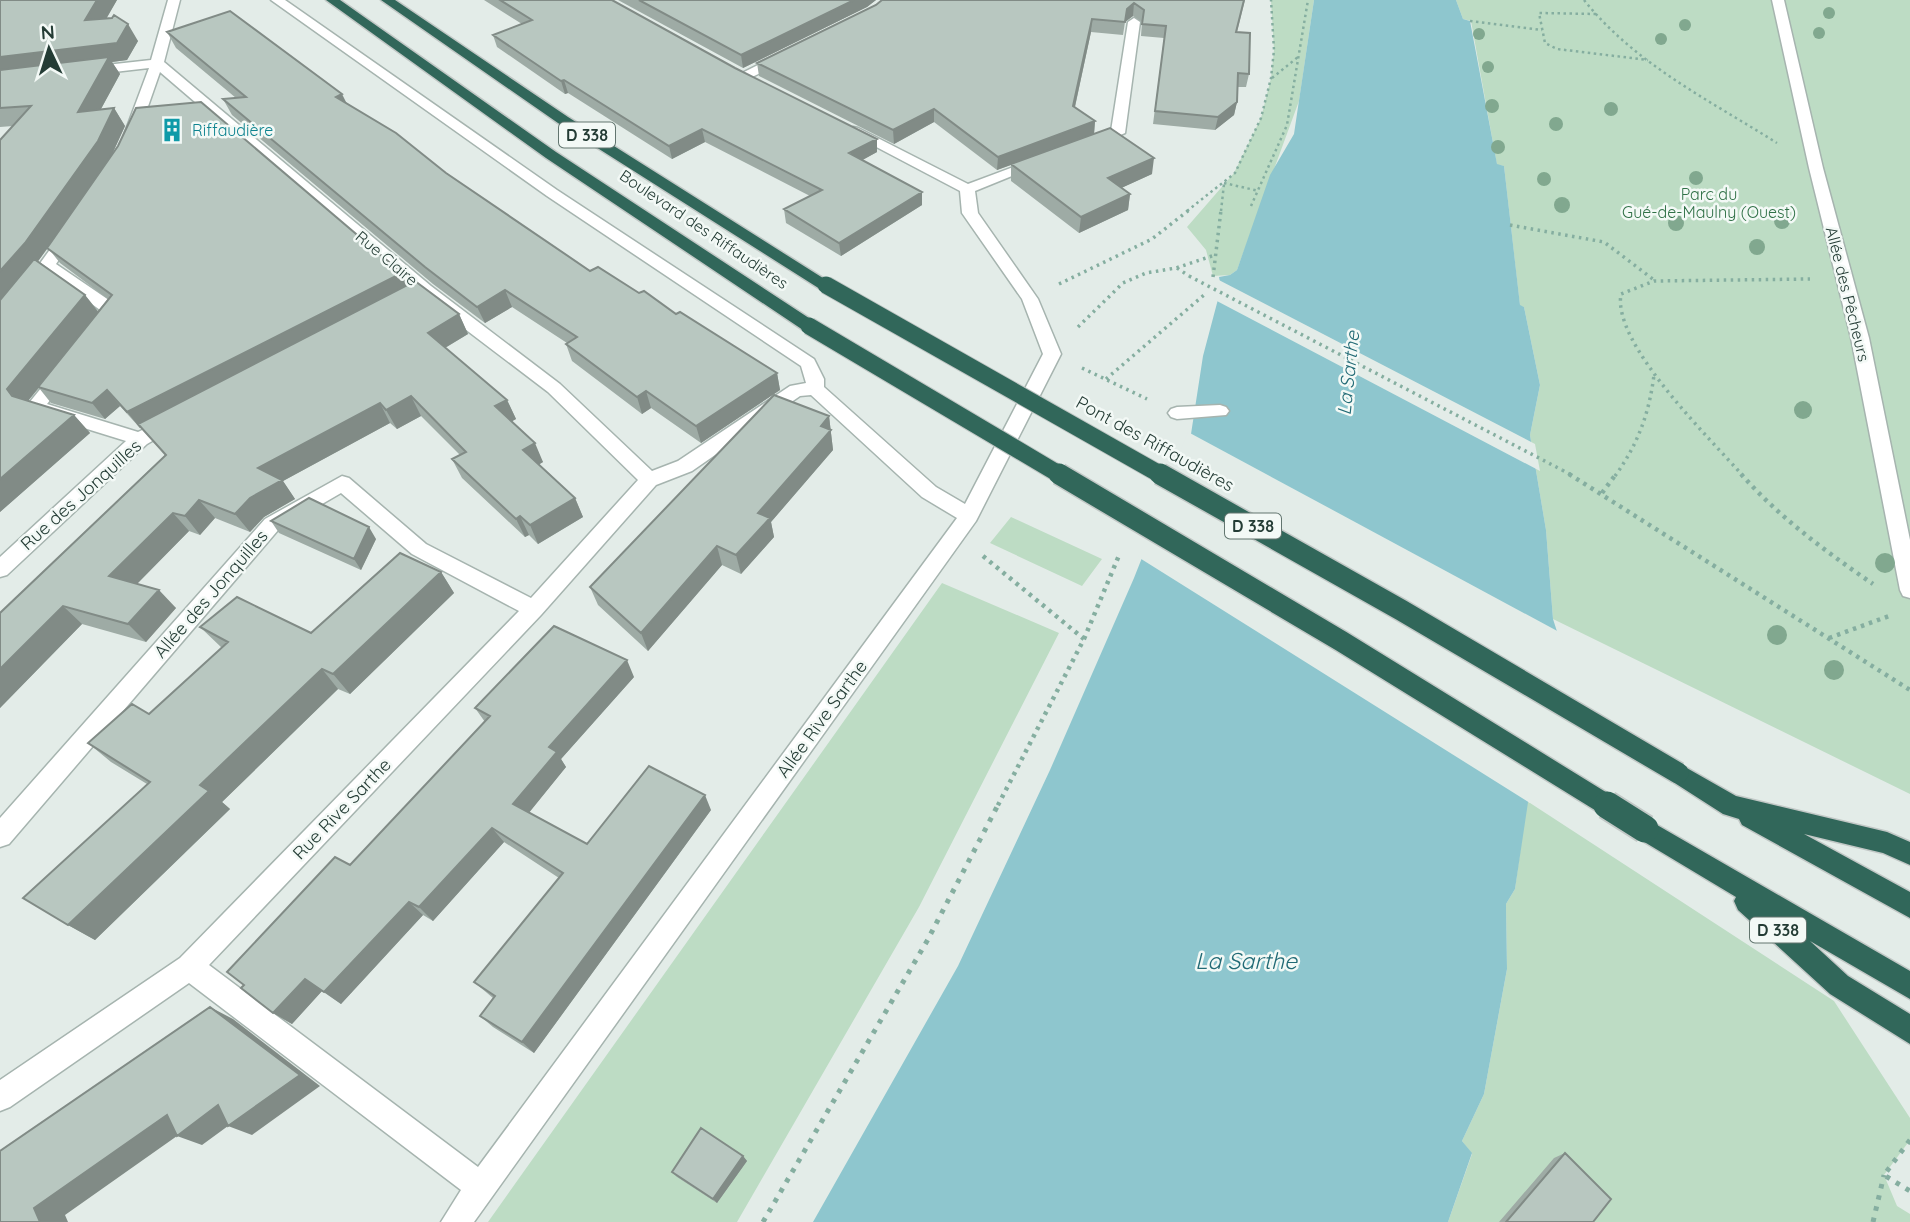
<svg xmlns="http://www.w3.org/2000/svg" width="1910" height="1222" font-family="Quicksand,sans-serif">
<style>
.green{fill:#bddcc4}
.water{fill:#8ec6ce}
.pier{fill:#e3ece8}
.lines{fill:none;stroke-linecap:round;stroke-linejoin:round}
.minor-casing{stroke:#a6b4af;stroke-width:3}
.highway-casing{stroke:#c2c8c6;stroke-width:3}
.path-far3{stroke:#85aea0;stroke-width:2.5;stroke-dasharray:2.5 3.5;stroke-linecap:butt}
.path-far2{stroke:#85aea0;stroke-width:3.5;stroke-dasharray:2.5 4.5;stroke-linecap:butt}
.path-far1{stroke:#85aea0;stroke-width:4.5;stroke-dasharray:3.5 5;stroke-linecap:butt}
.path{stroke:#85aea0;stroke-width:5;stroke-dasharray:4.5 7;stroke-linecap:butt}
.minor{fill:#fff;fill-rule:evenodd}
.highway{fill:#31675a;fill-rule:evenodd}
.highway-bridge-far2-casing{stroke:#c2c8c6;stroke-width:19;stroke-linecap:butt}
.highway-bridge-far1-casing{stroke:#c2c8c6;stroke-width:24;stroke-linecap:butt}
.highway-bridge-casing{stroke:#c2c8c6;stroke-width:31;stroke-linecap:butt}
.path-bridge{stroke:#85aea0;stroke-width:3.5;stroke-dasharray:2.5 4.5;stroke-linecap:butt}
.highway-bridge-far2{stroke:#31675a;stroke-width:17}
.highway-bridge-far1{stroke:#31675a;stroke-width:21}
.highway-bridge{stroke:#31675a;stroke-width:27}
.tree{fill:#81a88f}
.wall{fill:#9eaba5;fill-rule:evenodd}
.shaded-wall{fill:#818b86}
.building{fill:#b8c7c0;stroke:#818b86;stroke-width:2}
.labels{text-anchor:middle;stroke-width:5;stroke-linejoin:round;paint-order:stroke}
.far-culture-label{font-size:16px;fill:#0d838f;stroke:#f3f9f6;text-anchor:start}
.shield{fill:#f3f9f6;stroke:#62756f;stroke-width:2}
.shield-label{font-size:16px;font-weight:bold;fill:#243c35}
.far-park-label{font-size:16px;fill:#307147;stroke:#f3f9f6}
.far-street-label{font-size:16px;fill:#243c35;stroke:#f3f9f6}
.street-label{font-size:18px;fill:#243c35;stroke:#f3f9f6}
.water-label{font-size:19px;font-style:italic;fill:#216a75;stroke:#f3f9f6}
.near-water-label{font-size:23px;font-style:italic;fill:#216a75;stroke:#f3f9f6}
</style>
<rect width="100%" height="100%" fill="#e3ece8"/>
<path class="green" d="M1271 0H1314L1299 101 1237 270 1230 275 1213 276 1206 250 1187 227 1234 173 1261 118 1271 78 1274 50Z
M1456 0H1910V794L1553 619 1546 530 1530 435 1540 385 1524 307 1520 306 1504 166 1497 165 1471 21 1463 19Z
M1011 517 1102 559 1082 586 990 543Z
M942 583 1059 633 919 907 737 1222H488Z
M1527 801 1834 1001 1910 1118V1140L1884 1175 1897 1206 1910 1214V1222H1448L1472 1154 1462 1141 1484 1094 1507 969 1506 904 1515 889Z"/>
<path class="water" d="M1314 0H1456L1463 19 1470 21 1497 164 1504 166 1520 305 1524 307 1540 385 1530 435 1546 530 1553 619 1561 644 1500 706 1539 729 1515 889 1506 904 1507 969 1484 1094 1462 1141 1472 1153 1448 1222H813L958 966 1050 770 1134 578 1191 434 1203 356 1221 288 1219 277 1230 275 1237 270 1270 175 1294 134Z"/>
<path class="pier" d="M1215 278 1535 444 1540 471 1215 300 1218 288Z
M1188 432 1561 633 1564 646 1505 706 1542 728 1530 803 1138 557Z"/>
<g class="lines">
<g class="minor-casing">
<path id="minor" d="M168 0H180L164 62 431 286 560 384 652 471 678 461 790 386 806 383 801 366 547 196 271 0H285L557 190 814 359 824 379V387L936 487 965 504 1043 354 1022 299 962 213 960 191 846 131 853 127 858 128 968 184 1032 160H1042L1044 163 975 191 978 213 1038 299 1061 354 976 521 474 1222H441L461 1190 189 983 10 1107 0 1111V1080L180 958 519 611 412 554 341 493 279 529 9 844 0 847V818L265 519 342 476 349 478 426 544 531 598 638 480 548 392 419 294 160 72 138 135 131 139 126 138 124 135 149 68 88 75 81 71 88 67 151 60ZM811 395 922 497 957 518 478 1167 209 965 541 615 656 485 692 471 800 396Z
M1772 0H1784L1823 168 1869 338 1910 540V598L1903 596 1900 590 1851 338 1809 168Z
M1134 18 1140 22 1125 133 1095 146H1085V140L1111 131 1128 22Z
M782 53 787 54V60L748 79H738L736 76Z
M69 228 77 233 56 264 119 307 121 311 110 327H98L96 323 103 312 48 273 6 325 0 326V310L41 262 64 230Z
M61 369 70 375 47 404 138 432 172 416 178 418 181 422 178 426 147 444 7 575 0 577V557L126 441 29 411 26 407 29 403 55 371Z
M1220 405 1226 407 1229 411 1226 415 1177 419 1171 417 1168 413 1171 409 1177 407Z"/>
</g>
<g class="highway-casing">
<path id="highway" d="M326 0H340L556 152 815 322 817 326 815 330H803L546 158Z
M381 0H395L568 117 834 285 826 290 820 289 558 123Z
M1678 763 1736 796 1887 832 1910 842V865L1883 853 1804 834 1910 892V918L1742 825 1739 819 1723 814 1670 780 1666 773 1670 766Z
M1645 818 1910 971V999L1810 941 1848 976 1910 1014V1044L1830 994 1738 910 1734 901 1736 897 1636 837 1633 829 1636 821Z"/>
</g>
<path class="path-far3" d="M1584 0C1635 64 1709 100 1777 143
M1596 14 1539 13 1545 43 1557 49 1648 60
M1470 21 1542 30
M1272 78 1298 57
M1224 183 1259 191
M1251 206 1287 125 1308 0
M1187 211 1235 173 1261 118 1271 78 1274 50 1271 0
M1221 211 1224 184"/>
<path class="path-far2" d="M1510 225 1604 242 1654 280
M1177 268 1189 276
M1213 277 1221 210
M1059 284 1152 239 1189 210
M1078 327 1123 283 1146 273 1176 268 1215 255
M1082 368 1147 399
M1106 379 1204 295
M1562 470 1573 476
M1615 476C1638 444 1649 414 1654 375
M1743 476C1710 438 1612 344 1621 294L1654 281 1810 279"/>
<path class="path-far1" d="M1569 474 1910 690
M1741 474C1780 518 1825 551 1873 584
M1602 493 1616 474
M983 556 1084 639 997 807
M1829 638 1889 616
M1084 639 1120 553"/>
<path class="path" d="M1910 1140 1884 1175 1910 1191
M763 1222 927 941 998 805
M1873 1222 1884 1175"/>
<use href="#minor" class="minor"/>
<use href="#highway" class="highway"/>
<g class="highway-bridge-far2-casing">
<path id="highway-bridge-far2" d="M826 285 1163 476
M809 326 1062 476"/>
</g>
<g class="highway-bridge-far1-casing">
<path id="highway-bridge-far1" d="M1059 474 1341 641 1610 807
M1160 474 1401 610 1678 773"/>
</g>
<g class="highway-bridge-casing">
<path id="highway-bridge" d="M1607 805 1645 829"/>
</g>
<path class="path-bridge" d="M1189 276 1562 470"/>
<use href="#highway-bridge-far2" class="highway-bridge-far2"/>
<use href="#highway-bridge-far1" class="highway-bridge-far1"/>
<use href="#highway-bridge" class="highway-bridge"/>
</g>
<g class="tree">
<circle cx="1829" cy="13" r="6"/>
<circle cx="1685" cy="25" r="6"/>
<circle cx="1819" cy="33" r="6"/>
<circle cx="1479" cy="34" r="6"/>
<circle cx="1661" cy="39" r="6"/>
<circle cx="1488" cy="67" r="6"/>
<circle cx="1492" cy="106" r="7"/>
<circle cx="1611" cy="109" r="7"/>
<circle cx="1556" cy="124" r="7"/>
<circle cx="1498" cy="147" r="7"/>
<circle cx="1696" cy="178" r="7"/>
<circle cx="1544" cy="179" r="7"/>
<circle cx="1562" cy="205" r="8"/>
<circle cx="1782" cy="221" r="8"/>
<circle cx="1676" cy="223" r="8"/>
<circle cx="1757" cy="247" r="8"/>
<circle cx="1803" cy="410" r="9"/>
<circle cx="1885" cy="563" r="10"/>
<circle cx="1777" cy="635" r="10"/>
<circle cx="1834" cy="670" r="10"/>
</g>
<path class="wall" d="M0 0H117L106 18 138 41 127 60 112 62 120 74 101 109 114 108 125 126 111 156 402 273 407 285 459 314 468 334 445 348 507 400 516 419 511 421 543 462 539 464 575 498 583 517 538 544 529 535 525 537 462 478 452 459 460 455 421 416 397 429 390 423 283 481 295 499 264 517 250 532 215 518 200 535 189 531 137 584 176 608 146 642 82 624 0 708V613L165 455 141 428H140L120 406 105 419 51 403 39 388 28 401 74 415 90 433 0 512 13 126 0 127ZM48 248 60 263 108 299 98 311 85 295 38 261Z
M484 0H612L877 152 862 160 922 205 841 256 786 223 784 209 810 196 705 142 672 159 568 93 565 94 497 47 493 35 522 24Z
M618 0H876L867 7 743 68Z
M882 0H1245L1237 32 1249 74 1246 87H1237V102L1234 115 1215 130 1153 124 1164 38 1141 36 1142 22 1133 16 1125 22 1123 35 1091 32 1075 107 1095 121 1094 134 1152 174 1121 188 1130 194 1128 210 1079 233 1011 181V165L997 170 934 122 894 144 759 76 757 63 876 5Z
M167 32 347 103 446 173 590 271 639 293 777 373 780 390 701 443 651 408 642 414 572 361 566 344 567 343 512 307 485 323 433 284 232 115 223 99 236 98 176 48Z
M829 416 833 450 771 522 774 537 741 574 722 565 648 651 598 605 590 587Z
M271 521 376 539 361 570 279 533Z
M441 572 454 593 350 694 338 689 222 802 230 809 95 940 68 925 147 784 111 762 88 743 149 714 222 648 200 627 311 633Z
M634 677 561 759 566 767 529 812 587 844 711 810 534 1053 493 1027 480 1016 493 998 474 982 559 878 504 842 433 921 423 915 341 1004 322 991 292 1024 273 1013 244 985 350 865 485 722 475 708Z
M1565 1153 1593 1222H1499L1554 1158Z
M743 1156 747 1161 717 1203 677 1177 672 1172Z"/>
<path class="shaded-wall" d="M97 0H117L96 37 85 20Z
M854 0H876L867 7 743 68 741 55Z
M1134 3 1133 16 1125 22 1123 35 1127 9Z
M1092 19 1091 32 1072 120 1073 106Z
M128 24 138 41 127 60 112 62 120 74 90 129 0 75V57Z
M564 80 568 93 565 94 561 81Z
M342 94 350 110 336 97Z
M1237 102 1234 115 1215 130 1218 117Z
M114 108 125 126 110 159 39 260 0 307V271Z
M934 109V122L894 144 893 130Z
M1095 121 1094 134 997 170 998 157Z
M702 129 705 142 672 159 669 146Z
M877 139V152L850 167 849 153Z
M1154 158 1152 174 1106 195 1108 178Z
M922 192V205L841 256 839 243Z
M1130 194 1128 210 1079 233 1081 217Z
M402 273 409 288 140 428 127 412Z
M505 290 512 307 485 323 477 307Z
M85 295 99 313 23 407 7 389Z
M459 314 468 334 438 352 428 333Z
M777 373 780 390 701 443 696 426Z
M107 390 120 406 105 419 92 403Z
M646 391 651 408 642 414 637 397Z
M411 396 421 416 397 429 386 410Z
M507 400 516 419 504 426 495 406Z
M380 403 390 423 283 481 295 499 264 517 250 532 235 514 258 468Z
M74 415 90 433 0 512V479Z
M829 416 833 450 771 522 774 537 741 574 736 555 758 513 821 426Z
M535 443 543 462 532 469 523 450Z
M575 498 583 517 538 544 530 525Z
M199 500 215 518 200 535 185 516Z
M173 513 189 531 127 594 109 576Z
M520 516 529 535 525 537 516 519Z
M369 527 376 539 361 570 354 559Z
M717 546 722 565 648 651 641 633Z
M441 572 454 593 350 694 333 674Z
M159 590 176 608 146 642 128 624Z
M63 606 82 624 0 708V669Z
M627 660 634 677 561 759 566 767 524 819 513 804 549 747Z
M322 669 338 689 222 802 230 809 95 940 68 925 200 785Z
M705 795 711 810 534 1053 522 1042Z
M492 828 504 842 433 921 419 907Z
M409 902 423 915 341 1004 324 992Z
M305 979 322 991 292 1024 273 1013Z
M210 1007 233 1019 320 1086 252 1135 228 1126 202 1145 177 1136 65 1215 68 1222H40L34 1208Z
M743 1156 747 1161 717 1203 713 1199Z"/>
<path class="building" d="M0 0H97L85 20 112 18 114 15 128 24 117 43 0 57Z
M500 0H612L735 68 877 139 849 153 922 192 839 243 784 209 822 190 702 129 669 146 564 80 561 81 493 35 532 20Z
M639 0H854L741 55Z
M882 0H1244L1236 32 1250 33 1249 74 1238 73 1237 102 1218 117 1155 111 1166 26 1142 24 1144 10 1134 3 1127 9 1125 22 1092 19 1073 106 1095 121 998 157 934 109 893 130 757 63 876 5Z
M230 11 342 94 336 97 396 133 446 173 590 271 598 267 639 293 644 291 676 314 680 312 777 373 696 426 646 391 637 397 566 344 577 337 505 290 477 307 425 267 223 99 246 97 167 32Z
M109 57 78 112 114 108 98 141 25 243 0 271V140L31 106 0 108V70Z
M201 102 402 273 127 412 107 390 92 403 38 387 112 295 47 248 118 146 136 108Z
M1110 128 1154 158 1108 178 1130 194 1081 217 1011 164Z
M34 259 85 295 7 389 12 396 74 415 0 479V300Z
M415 281 459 314 428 333 507 400 495 406 535 443 523 450 575 498 530 525 520 516 516 519 452 459 466 452 411 396 386 410 380 403 258 468 282 480 250 498 235 514 199 500 185 516 173 513 109 576 159 590 128 624 63 606 0 669V613L166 455 138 424Z
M774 395 829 416 821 426 831 430 758 513 770 518 736 555 717 546 641 633 590 587Z
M309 498 369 527 354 559 271 521Z
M400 553 441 572 333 674 322 669 200 785 209 791 68 925 23 898 150 782 88 743 132 704 149 714 228 642 200 627 237 597 311 633Z
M554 626 627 660 549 747 557 752 513 804 587 844 649 766 705 795 522 1042 480 1016 495 996 474 982 563 873 492 828 419 907 409 902 324 992 305 979 273 1013 241 988 244 985 227 972 335 857 350 865 490 716 475 708Z
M210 1007 300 1075 228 1126 218 1105 177 1136 167 1115 34 1208 40 1222H0V1151Z
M701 1128 743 1156 713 1199 672 1172Z
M1565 1153 1611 1199 1593 1222H1506Z"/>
<defs>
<g id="building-bare" transform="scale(1.89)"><path d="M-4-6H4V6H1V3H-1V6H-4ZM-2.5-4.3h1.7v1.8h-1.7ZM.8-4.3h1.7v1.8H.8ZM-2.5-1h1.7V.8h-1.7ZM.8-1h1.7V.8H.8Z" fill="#0f9aa8" stroke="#f3f9f6" stroke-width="2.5" paint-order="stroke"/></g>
</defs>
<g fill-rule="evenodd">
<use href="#building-bare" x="172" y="130"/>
</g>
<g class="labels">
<g class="far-culture-label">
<text x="192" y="136">Riffaudière</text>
</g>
<g class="shield">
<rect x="559" y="122.5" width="56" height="25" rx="5"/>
<rect x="1225" y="513.5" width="56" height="25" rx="5"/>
<rect x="1750" y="917.5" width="56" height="25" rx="5"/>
</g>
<g class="shield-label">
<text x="587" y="141">D 338</text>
<text x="1253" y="532">D 338</text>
<text x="1778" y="936">D 338</text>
</g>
<g class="far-park-label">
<text x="1709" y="200">Parc du<tspan x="1709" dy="18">Gué-de-Maulny (Ouest)</tspan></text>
</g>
<g class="far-street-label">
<text transform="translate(704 229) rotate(34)" y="6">Boulevard des Riffaudières</text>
<text transform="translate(387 258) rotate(40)" y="6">Rue Claire</text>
<text transform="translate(1848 294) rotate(76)" y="6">Allée des Pêcheurs</text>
</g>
<g class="street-label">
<text transform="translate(1155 444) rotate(29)" y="6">Pont des Riffaudières</text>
<text transform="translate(81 495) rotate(-42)" y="6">Rue des Jonquilles</text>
<text transform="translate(211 594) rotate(-49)" y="6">Allée des Jonquilles</text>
<text transform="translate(822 719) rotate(-54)" y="6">Allée Rive Sarthe</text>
<text transform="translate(342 809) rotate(-46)" y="6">Rue Rive Sarthe</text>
</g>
<g class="water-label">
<text transform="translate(1348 373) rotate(-84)" y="7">La Sarthe</text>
</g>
<g class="near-water-label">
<text x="1246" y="969">La Sarthe</text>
</g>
</g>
<g transform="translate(49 49) rotate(356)" stroke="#f3f9f6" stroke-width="5" paint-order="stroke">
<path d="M0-5L12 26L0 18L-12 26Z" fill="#243c35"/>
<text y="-10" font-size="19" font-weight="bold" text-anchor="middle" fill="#243c35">N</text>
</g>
</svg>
